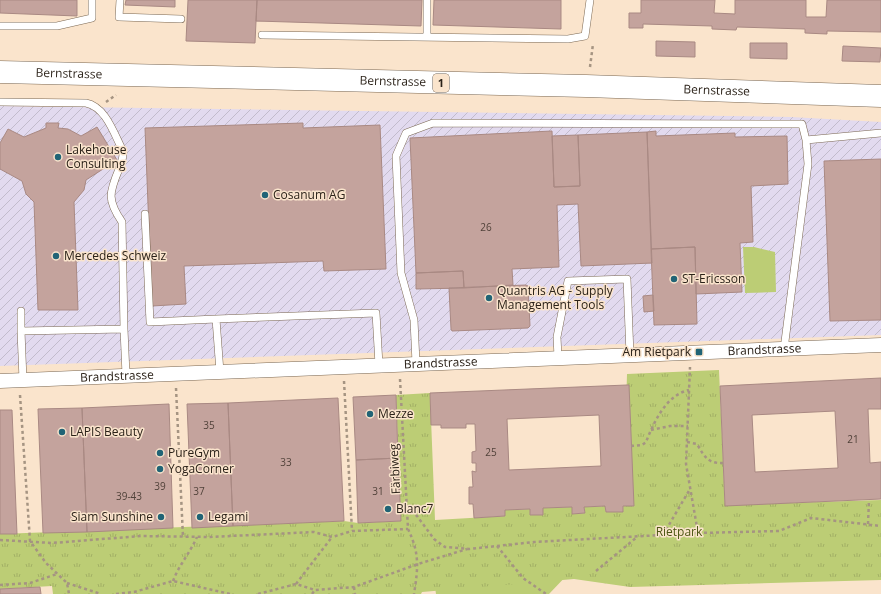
<svg xmlns="http://www.w3.org/2000/svg" width="881" height="594" font-family="'Open Sans',sans-serif">
<style>
.industrial{fill:url(#industrial-furrows)}
.grass{fill:#bccd75}
.park{fill:url(#park-tufts)}
.building{fill:#c4a39d;stroke:#a98983;fill-rule:evenodd}
.lines{fill:none;stroke-linecap:round;stroke-linejoin:round}
.service-casing{stroke:#7b6853;stroke-width:8}
.minor-casing{stroke:#7b6853;stroke-width:15}
.primary-casing{stroke:#7b6853;stroke-width:23}
.path{stroke:#a59482;stroke-width:2.5;stroke-dasharray:3 3;stroke-linecap:butt}
.service{stroke:#fff;stroke-width:7}
.minor{stroke:#fff;stroke-width:14}
.primary{stroke:#fff;stroke-width:22}
.poi-dot{fill:#216476;stroke:#fae4cc;stroke-width:1.5}
.labels{text-anchor:middle;stroke-width:3;stroke-linejoin:round;paint-order:stroke}
.number-label{font-size:10px;fill:#51423a}
.shield{fill:#fae4cc;stroke:#695c4f;stroke-width:1}
.shield-label{font-size:11px;font-weight:bold;fill:#2b2219}
.street-label{font-size:12px;fill:#2b2219;stroke:#fae4cc}
.poi-label{font-size:12px;fill:#2b2219;stroke:#fae4cc;text-anchor:start}
.park-label{font-size:12px;fill:#4c5612;stroke:#fae4cc}
</style>
<defs>
<pattern id="industrial-furrows" width="10" height="10" patternUnits="userSpaceOnUse"><rect width="10" height="10" fill="#e2daef"/><path d="M-1 1l2-2M0 10L10 0M9 11l2-2" fill="none" stroke="#c2bbcc"/></pattern>
<pattern id="park-tufts" width="24" height="20" patternUnits="userSpaceOnUse"><rect width="24" height="20" fill="#bccd75"/><path d="M3 7l-1-3M5 7V3M7 7l1-3M15 17l-1-3M17 17v-4M19 17l1-3" fill="none" stroke="#a2b065"/></pattern>
</defs>
<rect width="100%" height="100%" fill="#fae4cc"/>
<path class="industrial" d="M0 106 791 117 881 122V335L0 366Z"/>
<path class="grass" d="M743 247H754L775 252 776 292 745 293Z
M570 572 549 594H436L434 580Z"/>
<path class="park" d="M719 370 725 505 881 500V580L630 587 574 579 422 592 421 594H53L52 586 0 589V534L344 521 358 523 401 521 396 395 430 393 435 520 505 516V510L530 509V515H543V508L572 507V514L585 513 584 507 605 506 606 512H623L627 374Z"/>
<path class="building" d="M0 0H77V16L0 13Z
M126 0H175V7L125 5Z
M188 0H257L255 43 186 41Z
M257 0H422L421 26 256 21Z
M434 0H561V29L433 25Z
M641 0H715L714 13 735 14V0H806V17H826L827 0H881V32L827 31V34L805 33V29L737 27 736 30 712 29V26L643 24V28H629V13H641Z
M656 41 695 42V57L656 56Z
M750 43H787V59L750 58Z
M843 46 881 48 880 62 842 61Z
M46 123H59L58 128 68 129 81 136 97 127 117 160 86 180 84 190 74 202 78 310H38L34 202 26 194 22 181 0 169V143L8 129 24 137 46 128Z
M303 123V128L380 125 386 269 324 271 323 261 184 266 186 304 152 306 145 128Z
M552 131 554 187 580 186 578 135 647 132 652 263 581 266 578 204 557 205 559 267 512 269 513 285 464 288 463 271 416 273 410 138Z
M656 131V136L735 133V137L787 136 788 184 751 186 753 242 740 243 742 292 696 294 695 247 651 249 647 132Z
M578 135 580 186 554 187 552 136Z
M881 159V320L830 321 824 161Z
M695 247 697 324 654 325 651 249Z
M463 271 464 288 416 289V273Z
M526 285 528 286 530 326 528 328 452 331 451 329 449 288Z
M653 295 654 311 644 312 643 296Z
M881 378V409H868L870 463 881 462V499L725 506 720 386ZM835 411 838 468 755 472 752 415Z
M627 385H629L634 506H623V512H606L605 506 584 507 585 513 572 514V507L543 508V515H530V509L505 510V516L474 518 473 504H469V487H473L472 471 476 472V463H472V452L476 451 475 424H466V428H441V425H431L430 393ZM599 415 601 466 509 470 507 419Z
M396 395 398 458 356 460 353 397Z
M338 398 344 521 233 526 228 403Z
M228 403 233 526 192 528 187 404Z
M169 404 173 528 87 532 82 408Z
M82 408 87 532 43 533 38 409Z
M0 410H12L17 534H0Z
M398 458 401 521 358 523 356 460Z
M40 587 41 594H0V589Z"/>
<g class="lines">
<g class="service-casing">
<path id="service" d="M120 0 119 17 181 19
M0 26H57L92 18V0
M262 35 568 39 585 36 590 0
M427 36V0
M0 102 86 103C106 107 114 134 123 151 124 158 121 162 119 169 109 193 107 200 122 222L124 329
M806 140 881 133
M145 214 150 322 216 319 220 372
M21 311V331
M216 319 376 313 379 365
M558 357 557 337 568 281 627 279 630 355
M416 363 414 320 401 273 396 156 406 133 433 123 802 124 806 140 808 164 784 349
M23 380 21 331 124 329 126 375"/>
</g>
<g class="minor-casing">
<g id="minor">
<path id="s1" d="M0 381 881 345"/>
</g>
</g>
<g class="primary-casing">
<g id="primary">
<path id="s2" d="M0 72 586 86 881 96"/>
</g>
</g>
<path class="path" d="M590 67 593 44
M106 102 116 95
M400 379 408 529C420 554 418 568 414 594
M344 381 352 531
M176 388 183 537
M20 395 30 541 46 563 67 583 69 594
M651 430 670 426H688
M687 442 697 444C704 456 708 464 723 463
M631 446 642 445 646 442C654 422 666 395 689 390
M406 508 417 516 434 539 445 547 469 549 534 542 698 533 686 464 690 367
M868 524 869 500
M698 533 779 531 811 518 881 526
M663 535 690 489
M0 540 52 543 141 536 210 537 314 532 332 537 352 531 408 529
M497 546 523 578 546 594
M596 571 637 537
M173 581C179 565 190 553 197 537
M67 583 101 594
M296 584 332 537
M0 585 30 583 57 574
M354 587 355 594
M116 594 134 592 173 581 230 594
M258 594 296 584 315 590 354 587 418 564 467 549
M312 594 315 590"/>
<use href="#service" class="service"/>
<use href="#minor" class="minor"/>
<use href="#primary" class="primary"/>
</g>
<g class="poi-dot">
<circle cx="58" cy="157" r="4"/>
<circle cx="265" cy="195" r="4"/>
<circle cx="56" cy="256" r="4"/>
<circle cx="674" cy="279" r="4"/>
<circle cx="489" cy="298" r="4"/>
<rect x="695" y="348" width="8" height="8" rx="2"/>
<circle cx="370" cy="414" r="4"/>
<circle cx="62" cy="432" r="4"/>
<circle cx="160" cy="453" r="4"/>
<circle cx="160" cy="469" r="4"/>
<circle cx="388" cy="509" r="4"/>
<circle cx="161" cy="517" r="4"/>
<circle cx="200" cy="517" r="4"/>
</g>
<g class="labels">
<g class="number-label">
<text x="486" y="231">26</text>
<text x="209" y="429">35</text>
<text x="853" y="443">21</text>
<text x="491" y="456">25</text>
<text x="286" y="466">33</text>
<text x="160" y="490">39</text>
<text x="199" y="495">37</text>
<text x="378" y="495">31</text>
<text x="129" y="500">39-43</text>
</g>
<rect class="shield" x="433" y="74" width="16" height="18" rx="3"/>
<g class="shield-label">
<text x="441" y="87">1</text>
</g>
<g class="street-label">
<text dy="4" stroke="none"><textPath href="#s2" startOffset="69">Bernstrasse</textPath></text>
<text dy="4" stroke="none"><textPath href="#s2" startOffset="393">Bernstrasse</textPath></text>
<text dy="4" stroke="none"><textPath href="#s2" startOffset="717">Bernstrasse</textPath></text>
<text dy="4" stroke="none"><textPath href="#s1" startOffset="765">Brandstrasse</textPath></text>
<text dy="4" stroke="none"><textPath href="#s1" startOffset="441">Brandstrasse</textPath></text>
<text dy="4" stroke="none"><textPath href="#s1" startOffset="117">Brandstrasse</textPath></text>
<text transform="translate(395 469) rotate(-93)" y="4">Färbiweg</text>
</g>
<g class="poi-label">
<text x="66" y="154">Lakehouse<tspan x="66" dy="14">Consulting</tspan></text>
<text x="273" y="199">Cosanum AG</text>
<text x="64" y="260">Mercedes Schweiz</text>
<text x="682" y="283">ST-Ericsson</text>
<text x="497" y="295">Quantris AG - Supply<tspan x="497" dy="14">Management Tools</tspan></text>
<text x="691" y="356" text-anchor="end">Am Rietpark</text>
<text x="378" y="418">Mezze</text>
<text x="70" y="436">LAPIS Beauty</text>
<text x="168" y="457">PureGym</text>
<text x="168" y="473">YogaCorner</text>
<text x="396" y="513">Blanc7</text>
<text x="153" y="521" text-anchor="end">Siam Sunshine</text>
<text x="208" y="521">Legami</text>
</g>
<g class="park-label">
<text x="679" y="536">Rietpark</text>
</g>
</g>
</svg>
